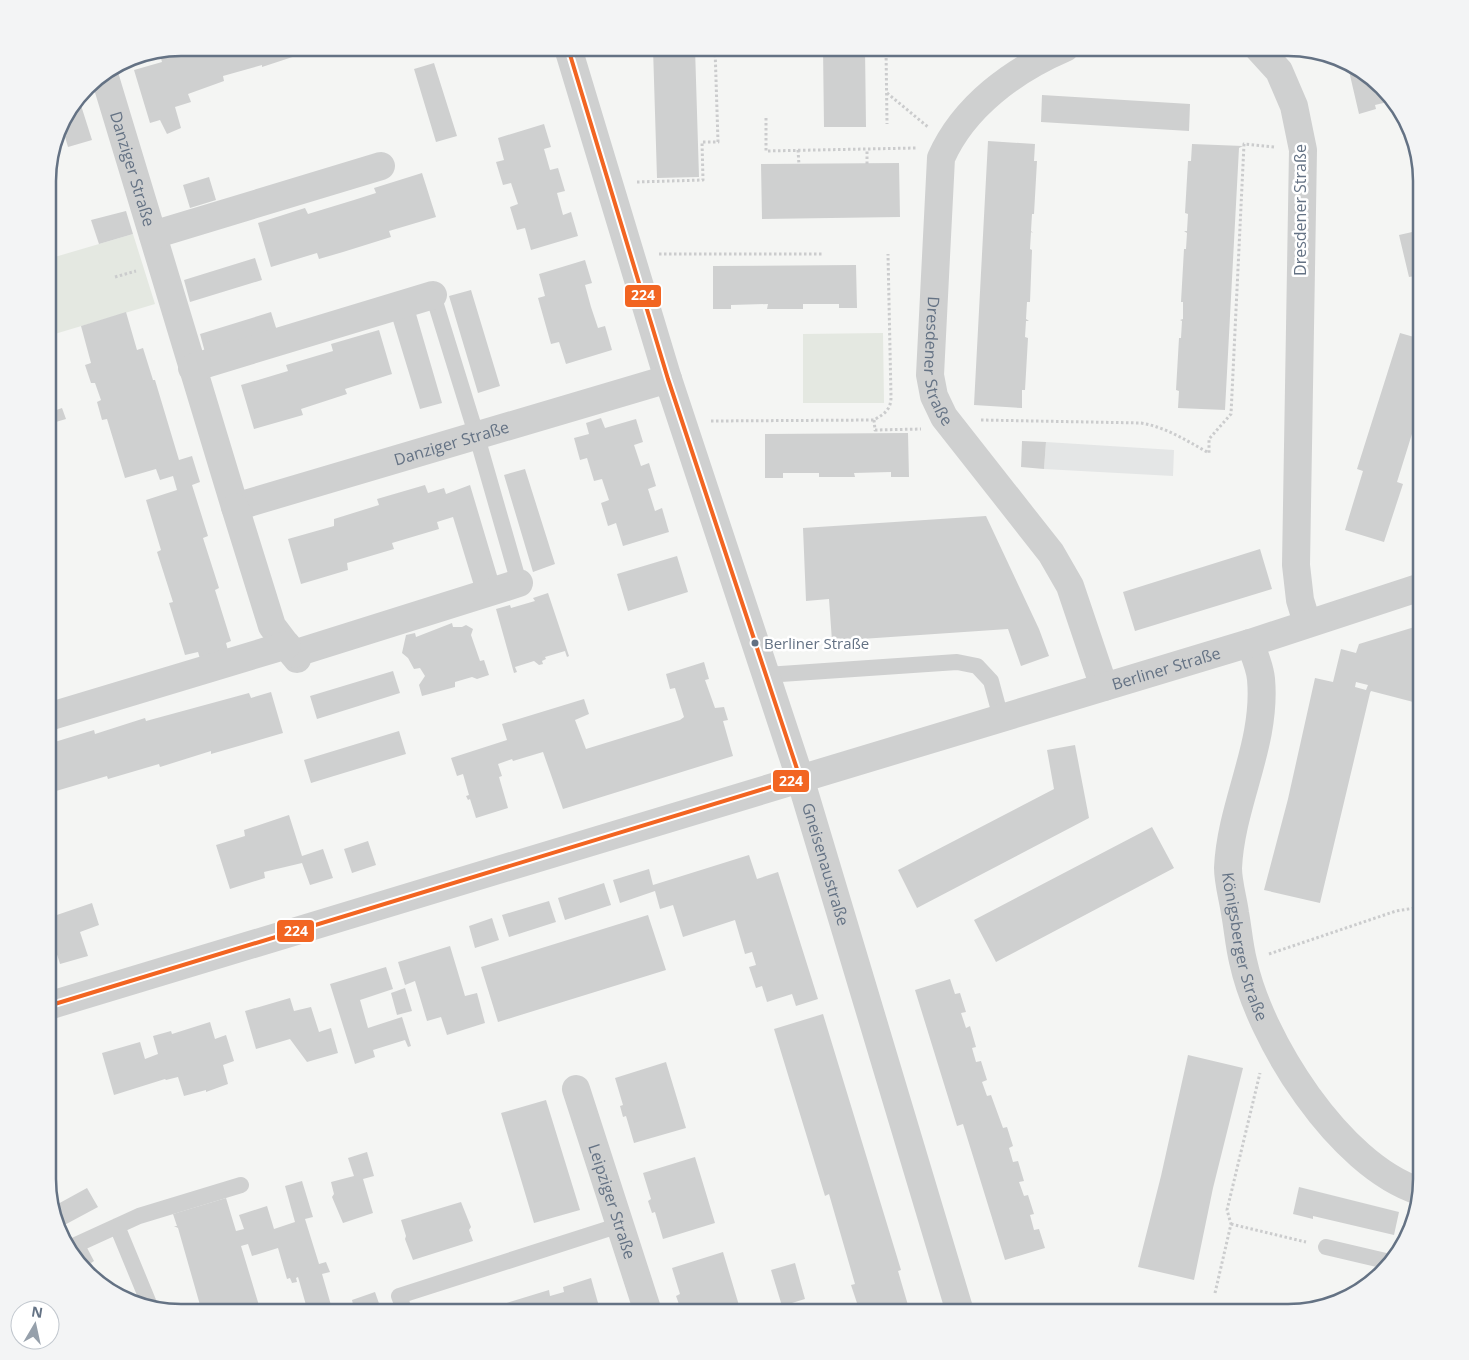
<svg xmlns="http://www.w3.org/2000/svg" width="1469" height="1360" font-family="'Open Sans',sans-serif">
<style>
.built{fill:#e4e6e6}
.green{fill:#e4e8e1}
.building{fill:#cfd0d0;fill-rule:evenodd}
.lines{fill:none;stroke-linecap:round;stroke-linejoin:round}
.path{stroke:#cbcccd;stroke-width:3;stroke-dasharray:2.5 2.5;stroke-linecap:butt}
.service{stroke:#cfd0d0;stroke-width:16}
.minor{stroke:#cfd0d0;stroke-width:28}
.bus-1-casing{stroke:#fff;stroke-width:8}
.bus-1{stroke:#f26522;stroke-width:4}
.bus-dot{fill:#647284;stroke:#fff;stroke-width:2}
.labels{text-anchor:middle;stroke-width:5;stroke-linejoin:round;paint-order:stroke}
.bus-label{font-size:15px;fill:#647284;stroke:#fff;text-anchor:start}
.street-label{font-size:16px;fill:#647284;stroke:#fff}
.rim{fill:none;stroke:#647284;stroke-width:2.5}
.line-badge{stroke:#fff;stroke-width:2}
.badge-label{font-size:14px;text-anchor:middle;font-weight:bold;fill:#fff}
</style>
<rect width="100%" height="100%" fill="#f4f5f3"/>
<path class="built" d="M1046 442 1174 450 1173 476 1044 469Z"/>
<path class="green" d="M133 234 155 304 48 336V259Z
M883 333 884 403H803V334Z"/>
<path class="building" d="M186 48H320L262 67V65L223 76 224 81 188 94 191 102 175 107 181 128 167 134 160 120 150 123 134 70 162 62 160 55Z
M484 48H497L485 52Z
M653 48H695L699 177 657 178Z
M823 48H865L866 127H824Z
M434 63 457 136 436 142 414 69Z
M1357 70 1383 87 1392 101 1375 105 1376 109 1359 114 1349 71Z
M1042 95 1190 104 1189 131 1041 122Z
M79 99 92 140 68 147 61 123Z
M544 124 551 147 544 149 550 170 558 168 565 191 557 193 563 215 571 212 578 236 531 250 525 228 517 230 510 207 518 204 511 183 503 185 496 162 504 160 498 138Z
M988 141 1035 144 1034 161H1037L1034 214H1032L1031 231 1033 233 1031 232 1030 249 1032 250 1030 302H1027L1026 319 1029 321H1026L1025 337 1028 338 1025 390H1022V408L974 405Z
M1192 144 1243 146 1239 148 1225 410 1178 408 1179 391 1176 390 1179 338H1181L1182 321 1180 320 1183 319V302H1181L1184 249H1186L1187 233 1184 231H1187L1188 214 1185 213 1188 161H1191Z
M899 163 900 217 762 219 761 164Z
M422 173 436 217 389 231 391 237 343 252 319 259 317 253 271 267 258 223 305 208 308 214 354 200 376 193 374 188Z
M209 177 216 200 190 208 183 185Z
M126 211 133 234 99 244 91 220Z
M1421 230V275L1409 277 1399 235Z
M255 258 262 280 190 302 184 280Z
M585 260 592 283 585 285 591 307 598 328 605 326 612 350 566 364 559 342 551 344 538 298 545 296 539 274Z
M856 265 857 308H839V304H803V309H767L768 304 731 305V309H713V266Z
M471 290 500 386 478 393 449 296Z
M414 307 442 403 420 409 391 314Z
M126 312 137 350 143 348 153 380H155L179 460 192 456 200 482 192 485 208 536 203 538 219 588 215 590 231 641 226 643 229 654 201 662 198 652 185 655 169 603 173 602 157 552 161 550 146 500 177 490 173 476 160 480 156 469 125 478 107 419 102 420 97 402 101 400 95 383H91L85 365 91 363 81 326Z
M271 312 278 334 206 356 200 334Z
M379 330 392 374 345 389 347 394 301 409 303 415 254 429 241 385 288 371 286 365 333 351 331 344Z
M1400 333 1421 339V405L1397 482 1403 484 1384 542 1345 530 1363 471 1357 469Z
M62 408 66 419 49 424 48 413Z
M601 418 605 428 636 419 643 442 634 445 641 466 649 463 656 486 648 489 655 511 662 508 669 532 623 546 616 523 608 526 601 503 609 500 602 479 594 481 587 458 580 460 574 438 589 434 586 423Z
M908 433 909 477H891V472L854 473 855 477H819V473H783V478H765V434Z
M1022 441 1046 442 1044 469 1021 467Z
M525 469 555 564 533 572 504 475Z
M425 485 428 493 444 488 446 494 470 485 499 582 475 589 453 517 437 522 439 529 392 543 394 549 347 563 348 570 301 584 288 539 334 526V519L379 505 377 499Z
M986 516 1039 629 1049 656 1021 666 1008 629 832 641 829 599 806 601 803 528Z
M1260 549 1272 589 1135 631 1123 592Z
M677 556 688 592 628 611 617 574Z
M548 593 569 656 567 657 565 651 545 657 546 659 542 661 543 664 539 665 534 661 515 667 517 672 514 673 496 609 510 605 511 608 535 601 533 598Z
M452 623 453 627H462L466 625 473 629 471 635 480 661 484 660 489 675 477 679 472 677 455 682V687L422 696 419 685 425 676 420 668 414 669 408 658 402 653 406 635 415 633 416 637Z
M1421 625V704L1371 691 1370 693 1320 903 1264 890 1288 799 1315 678 1333 682 1341 649 1356 653 1359 644ZM1356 682 1368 685 1366 690 1355 687Z
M704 662 709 679 705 680 715 708 724 707 728 720 723 721 733 756 563 809 543 752 513 761 512 759 498 764 502 776 499 777 508 808 476 818 470 799 468 800 466 796 469 795 463 774 457 776 451 758 507 740 502 724 584 699 589 714 575 720 586 749 680 720 684 717 675 688 670 689 666 674Z
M393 671 400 693 317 719 310 696Z
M271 692 283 733 211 754V751L160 767 159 764 108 779 107 776 56 791 48 763V744L94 730 95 734 145 718 146 721 249 693 251 698Z
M399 731 406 754 311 783 304 760Z
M1075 745 1089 818 917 908 898 870 1054 789 1047 750Z
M289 815 302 856 323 849 333 878 310 885 302 863 264 872 265 878 230 889 216 845 245 836 244 830Z
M1152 827 1174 868 996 962 974 920Z
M368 841 376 865 352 873 344 849Z
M749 855 757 879 778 872 818 999 796 1006 792 994 767 1002 762 986 756 988 749 967 756 965 752 952 745 954 735 920 683 937 673 905 660 909 655 891 620 903 613 880 649 869 653 885Z
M604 883 611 905 565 920 558 898Z
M549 901 556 922 509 937 502 915Z
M92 903 99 925 80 932 88 956 60 964 48 926V918Z
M648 915 666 970 498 1022 481 967Z
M492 918 499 940 475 948 469 926Z
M450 946 465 996 477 993 485 1023 447 1035 441 1017 427 1021 415 981 405 985 398 962Z
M386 967 393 989 360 1000 368 1028 402 1017 411 1046 408 1047 405 1040 373 1050 375 1057 355 1064 330 984Z
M950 979 955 994 960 993 966 1012 961 1013 966 1028 970 1026 976 1047 972 1048 976 1062 981 1061 987 1080 982 1082 987 1096 991 1095 1003 1128 1007 1127 1013 1146 1009 1148 1013 1162 1018 1161 1024 1181 1019 1182 1024 1196 1028 1195 1034 1214 1030 1215 1034 1230 1039 1229 1045 1248 1005 1260 963 1124 957 1126 915 990Z
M405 988 412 1011 397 1015 391 993Z
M290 998 294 1011 311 1007 319 1032 331 1028 338 1053 307 1062 290 1039 256 1049 245 1011Z
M823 1014 901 1270 898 1271 910 1312H860L851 1285 855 1284 829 1194 825 1196 774 1029Z
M210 1022 215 1039 226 1035 234 1061 223 1065 228 1084 206 1092V1090L184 1096 178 1077 166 1080 165 1079 114 1095 102 1053 140 1042 145 1059 158 1054 153 1036 171 1031 172 1034Z
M1188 1055 1243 1068 1213 1188 1194 1280 1138 1267 1161 1176Z
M666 1062 686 1128 634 1143 626 1116 623 1117 620 1106 623 1105 615 1078Z
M546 1100 580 1210 534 1223 501 1113Z
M367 1152 374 1176 363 1179 373 1213 343 1223 332 1197 334 1194 331 1182 354 1176 348 1158Z
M695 1157 715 1223 663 1239 655 1212 652 1213 648 1201 651 1199 643 1173Z
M302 1181 313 1217 305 1219 319 1264 326 1262 330 1272 322 1274 333 1312H308L298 1277 296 1278 297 1282 292 1283 290 1278 287 1279 278 1248 252 1256 248 1244 241 1246 261 1312H179L200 1305 178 1228 174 1226H177L173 1214 226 1198 236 1231 244 1229 239 1215 267 1206 274 1229 295 1222 285 1186Z
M1299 1187 1399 1212 1394 1235 1313 1216V1219L1293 1214Z
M87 1188 98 1207 57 1229 49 1193 56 1205Z
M461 1202 471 1227 469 1230 473 1241 413 1260 405 1239 406 1236 401 1220Z
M85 1244 94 1261 91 1263 102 1283 86 1273 71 1251Z
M723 1252 741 1312H685L684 1307H680L676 1296 680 1294 672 1268Z
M795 1263 805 1299 782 1306 771 1270Z
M591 1278 600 1310 612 1306 614 1312H499L497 1306 549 1290 550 1296 564 1292 563 1287Z
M375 1292 382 1312H355L352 1300Z"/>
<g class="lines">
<path class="path" d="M886 48 887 124
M887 93 928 127
M766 118V151L916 148
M798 150 799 165
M867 164V149
M637 182 703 180 702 142H718L715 48
M659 254H824
M115 277 136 271
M874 420 875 430 921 429
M981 420 1141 423C1166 427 1187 441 1209 453V439L1231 414 1244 144 1275 147
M711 421 874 420C884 414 891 410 891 397L888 254
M1269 954 1396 911 1421 907
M1231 1224 1306 1242
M1215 1293 1231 1224 1227 1210 1260 1073"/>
<path class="service" d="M433 295 477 437 519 583
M766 675 957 662 977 666 991 681 1001 718
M117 1226 150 1306
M1326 1247 1390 1262
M69 1248 139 1216 241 1185
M405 1312 399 1296 620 1225"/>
<g class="minor">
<path id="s1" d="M568 48 668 379 800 778 960 1312"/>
<path id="s2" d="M1065 48C1014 70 964 106 941 158L930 375 934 396 944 417 1051 553 1070 586 1104 687"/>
<path d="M1258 48 1279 71 1294 106 1303 150 1296 565 1300 600 1307 623"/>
<path id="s3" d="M104 74 235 507 668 379"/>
<path d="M153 235 381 166"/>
<path d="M192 368 433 295"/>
<path d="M235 507 272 626 297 659"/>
<path id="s4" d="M1250 643C1254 654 1260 667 1261 679 1267 744 1231 803 1228 868 1228 882 1233 899 1235 913 1238 929 1239 945 1243 961 1260 1040 1339 1165 1419 1191"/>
<path d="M293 654 519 583"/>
<path d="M48 717 287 645"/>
<path id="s5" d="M48 1006 1250 643 1421 587"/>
<path id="s6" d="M576 1089 648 1312"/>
</g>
<g class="bus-1-casing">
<path id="bus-1" d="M48 1006 800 778 668 379 568 48"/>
</g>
<use href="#bus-1" class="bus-1"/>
</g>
<circle class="bus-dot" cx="755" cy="643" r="4.5"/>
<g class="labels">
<g class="bus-label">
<text x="764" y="649">Berliner Straße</text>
</g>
<g class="street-label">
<text dy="6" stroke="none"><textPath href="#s3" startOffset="99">Danziger Straße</textPath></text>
<text transform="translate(1300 210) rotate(-90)" y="6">Dresdener Straße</text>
<text dy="6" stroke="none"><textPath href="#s2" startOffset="374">Dresdener Straße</textPath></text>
<text dy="6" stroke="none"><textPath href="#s3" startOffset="678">Danziger Straße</textPath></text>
<text dy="6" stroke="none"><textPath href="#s5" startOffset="1168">Berliner Straße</textPath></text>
<text dy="6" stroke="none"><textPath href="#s1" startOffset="856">Gneisenaustraße</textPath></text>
<text dy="6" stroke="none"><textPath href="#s4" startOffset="311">Königsberger Straße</textPath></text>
<text dy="6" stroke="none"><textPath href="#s6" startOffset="118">Leipziger Straße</textPath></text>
</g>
</g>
<path d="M0 0H1469V1360H0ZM181 56H1288A125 125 0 0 1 1413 181V1179A125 125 0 0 1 1288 1304H181A125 125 0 0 1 56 1179V181A125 125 0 0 1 181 56Z" fill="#f3f4f5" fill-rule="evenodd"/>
<path class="rim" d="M181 56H1288A125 125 0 0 1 1413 181V1179A125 125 0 0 1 1288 1304H181A125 125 0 0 1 56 1179V181A125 125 0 0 1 181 56Z"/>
<g class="line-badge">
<rect x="624" y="284" width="38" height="24" rx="5" fill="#f26522"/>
<rect x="772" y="769" width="38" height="24" rx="5" fill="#f26522"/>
<rect x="276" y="919" width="39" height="24" rx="5" fill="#f26522"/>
</g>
<g class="badge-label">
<text x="643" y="300">224</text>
<text x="791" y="786">224</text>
<text x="296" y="936">224</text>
</g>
<g transform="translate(35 1325) rotate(9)"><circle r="24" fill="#ffffff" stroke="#c1c7ce"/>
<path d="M0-4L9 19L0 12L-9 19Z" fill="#96a0ab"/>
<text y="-8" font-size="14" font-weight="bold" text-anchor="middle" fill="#647284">N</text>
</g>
</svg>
